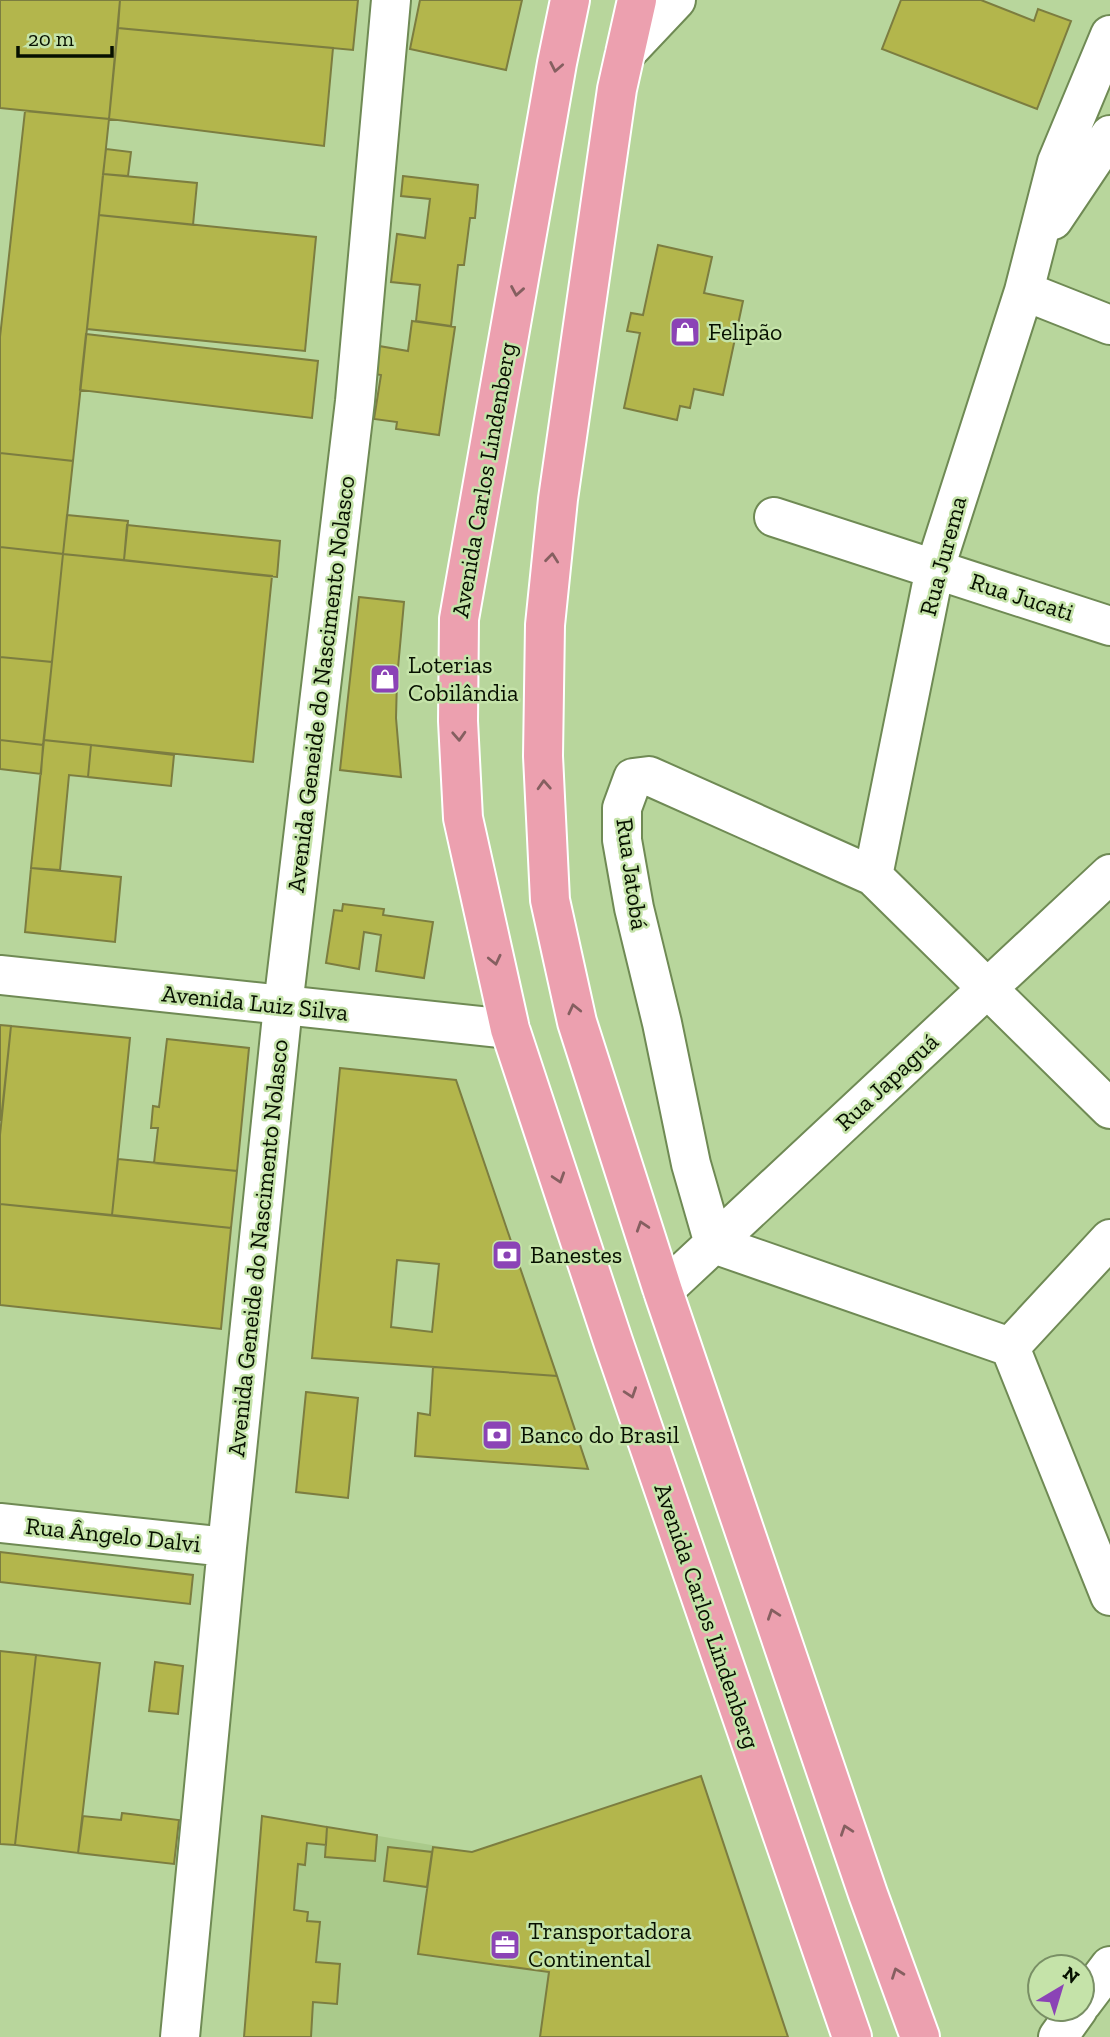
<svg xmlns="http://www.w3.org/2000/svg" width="1110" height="2037" font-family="'Zilla Slab',serif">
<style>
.built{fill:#aaca8b}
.building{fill:#b3b64c;stroke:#7c7d40;stroke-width:2;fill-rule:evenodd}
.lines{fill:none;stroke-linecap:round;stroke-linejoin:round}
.minor-casing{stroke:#6f8a54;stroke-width:42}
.tertiary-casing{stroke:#6f8a54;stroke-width:42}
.primary-casing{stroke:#fff;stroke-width:42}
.minor{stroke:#fff;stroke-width:38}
.tertiary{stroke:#fff;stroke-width:38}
.primary{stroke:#eca0af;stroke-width:38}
.oneway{stroke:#855f60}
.labels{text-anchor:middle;stroke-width:5;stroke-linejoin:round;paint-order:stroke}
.poi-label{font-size:24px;fill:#071000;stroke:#c5e3a9;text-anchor:start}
.street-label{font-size:24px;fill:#071000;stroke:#c5e3a9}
</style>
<rect width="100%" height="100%" fill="#b8d69c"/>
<path class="built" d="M701 1776 788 2037H244L262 1816 472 1852Z"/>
<path class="building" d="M0 0H120L109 119 0 108Z
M120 0H358L353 50 118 28Z
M420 0H522L506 70 410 49Z
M901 0H981L1034 21 1038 9 1071 21 1037 109 882 49Z
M118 28 333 48 324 146 109 119Z
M25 111 109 119 73 461 0 453V337Z
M106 149 131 152 128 176 103 174Z
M103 174 197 183 193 225 99 215Z
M403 176 478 185 475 218H470L464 265H458L451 326 416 321 420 285 391 282 397 234 425 238 430 199 401 196Z
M99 215 316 237 305 351 87 329Z
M658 245 712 257 704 293 743 301 723 395 694 389 690 408 680 406 677 420 624 408 640 333 627 331 631 313 643 315Z
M412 321 455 327 439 435 396 429 397 422 374 419 381 375 375 374 379 346 408 351Z
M86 334 318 361 312 418 80 390Z
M0 453 73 461 63 554 0 547Z
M67 515 128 521 124 560 63 554Z
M127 525 280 541 277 577 124 560Z
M0 547 63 554 52 662 0 657Z
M63 554 272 576 253 762 44 740Z
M359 597 404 602 397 679 396 718 401 777 340 770Z
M0 657 52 662 43 745 0 740Z
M0 740 43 745 41 774 0 769Z
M44 740 91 745 88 777 69 775 60 870 31 868Z
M91 745 174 755 171 786 88 777Z
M31 868 121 877 115 942 25 932Z
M343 904 384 909 383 915 433 922 424 978 376 971 381 935 364 932 359 969 326 963 334 910 342 911Z
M0 1025 11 1026 1 1120H0Z
M11 1026 130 1038 112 1215 0 1204V1135Z
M167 1039 249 1048 237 1171 154 1163 158 1128H151L153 1106 159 1107Z
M340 1068 456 1080 557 1376 312 1358ZM397 1260 439 1264 432 1332 391 1327Z
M118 1159 237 1171 231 1228 112 1215Z
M0 1204 231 1228 221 1329 0 1305Z
M433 1367 557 1376 588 1469 415 1456 418 1413 430 1415Z
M306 1392 358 1398 348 1498 296 1492Z
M0 1552 193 1575 190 1604 0 1582Z
M0 1651 36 1655 15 1845 0 1844Z
M36 1655 100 1663 78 1853 15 1845Z
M155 1662 183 1666 178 1714 149 1711Z
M701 1776 788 2037H540L549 1972 418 1954 433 1847 472 1852Z
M122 1813 179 1820 174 1864 78 1853 83 1816 121 1820Z
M262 1816 327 1827 326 1845 307 1843 305 1865 298 1864 294 1910 308 1912 307 1921 320 1922 316 1962 340 1964 337 2004 313 2002 311 2037H244Z
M327 1827 377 1835 375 1861 325 1857Z
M388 1847 432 1852 427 1887 384 1881Z"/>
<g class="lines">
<g class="minor-casing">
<path id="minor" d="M625 54 676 0
M1053 220 1110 135
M1024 291 1110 325
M774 517 1110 626
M873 876 935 568 1024 291 1057 162 1110 35
M663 1291 1110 874
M1010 1347 714 1244 691 1164 662 1023 634 908 622 840V808L633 778 649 776 873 876 1110 1109
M1010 1347 1110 1596
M1010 1347 1110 1239
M0 1523 227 1547
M1082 2003 1110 1966
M180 2037 227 1547 283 1006 355 401 391 0
M1058 2037 1078 2009"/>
</g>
<g class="tertiary-casing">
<path id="tertiary" d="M0 975 510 1029"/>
</g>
<g class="primary-casing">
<path id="primary" d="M570 0 557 63 459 619 458 721 463 818 510 1029 613 1341 852 2037
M637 0 617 89 558 499 545 625 543 756 550 900 577 1022 663 1291 868 1894 920 2037"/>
</g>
<use href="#minor" class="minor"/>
<use href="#tertiary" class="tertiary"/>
<use href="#primary" class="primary"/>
</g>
<defs><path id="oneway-chevron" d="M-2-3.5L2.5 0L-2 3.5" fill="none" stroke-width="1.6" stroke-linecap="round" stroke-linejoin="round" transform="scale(1.75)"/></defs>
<g class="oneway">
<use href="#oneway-chevron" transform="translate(556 67) rotate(101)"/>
<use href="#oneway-chevron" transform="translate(517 291) rotate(100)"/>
<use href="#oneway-chevron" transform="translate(552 558) rotate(-84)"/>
<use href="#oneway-chevron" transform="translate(459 736) rotate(87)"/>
<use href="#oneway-chevron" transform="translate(544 785) rotate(-93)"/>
<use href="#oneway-chevron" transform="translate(495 960) rotate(77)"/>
<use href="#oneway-chevron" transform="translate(574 1009) rotate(-103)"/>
<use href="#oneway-chevron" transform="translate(559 1178) rotate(72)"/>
<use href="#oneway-chevron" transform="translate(642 1226) rotate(-108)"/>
<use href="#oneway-chevron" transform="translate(631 1393) rotate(71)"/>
<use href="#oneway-chevron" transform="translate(773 1614) rotate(-109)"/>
<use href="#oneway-chevron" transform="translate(846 1830) rotate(-109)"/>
<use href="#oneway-chevron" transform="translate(897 1973) rotate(-110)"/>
</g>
<defs>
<g id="shop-square" transform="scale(1.575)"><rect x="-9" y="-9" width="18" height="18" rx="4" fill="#8b43b6" stroke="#c5e3a9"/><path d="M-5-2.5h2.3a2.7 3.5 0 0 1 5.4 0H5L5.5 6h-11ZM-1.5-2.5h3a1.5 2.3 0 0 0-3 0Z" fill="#fff"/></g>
<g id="bank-square" transform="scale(1.575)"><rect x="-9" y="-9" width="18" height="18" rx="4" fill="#8b43b6" stroke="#c5e3a9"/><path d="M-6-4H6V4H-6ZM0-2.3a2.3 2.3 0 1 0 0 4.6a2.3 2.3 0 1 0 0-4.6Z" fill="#fff"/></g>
<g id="office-square" transform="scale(1.575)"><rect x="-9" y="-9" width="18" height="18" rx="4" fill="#8b43b6" stroke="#c5e3a9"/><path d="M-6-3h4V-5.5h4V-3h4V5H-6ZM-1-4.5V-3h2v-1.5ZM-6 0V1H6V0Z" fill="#fff"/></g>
</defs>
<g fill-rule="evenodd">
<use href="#shop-square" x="685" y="332"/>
<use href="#shop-square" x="385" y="679"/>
<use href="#bank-square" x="507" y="1255"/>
<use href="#bank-square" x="497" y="1435"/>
<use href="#office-square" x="505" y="1945"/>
</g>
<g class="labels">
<g class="poi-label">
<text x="708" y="340">Felipão</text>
<text x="408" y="673">Loterias<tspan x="408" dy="28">Cobilândia</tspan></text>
<text x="530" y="1263">Banestes</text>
<text x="520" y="1443">Banco do Brasil</text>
<text x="528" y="1939">Transportadora<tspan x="528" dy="28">Continental</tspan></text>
</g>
<g class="street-label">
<text transform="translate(484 480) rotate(-80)" y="8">Avenida Carlos Lindenberg</text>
<text transform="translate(943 556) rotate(-75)" y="8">Rua Jurema</text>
<text transform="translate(1022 597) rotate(18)" y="8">Rua Jucati</text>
<text transform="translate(321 684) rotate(-83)" y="8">Avenida Geneide do Nascimento Nolasco</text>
<text transform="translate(632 874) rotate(82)" y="8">Rua Jatobá</text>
<text transform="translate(255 1003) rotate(6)" y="8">Avenida Luiz Silva</text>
<text transform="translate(887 1082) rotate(-43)" y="8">Rua Japaguá</text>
<text transform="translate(258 1248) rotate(-84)" y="8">Avenida Geneide do Nascimento Nolasco</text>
<text transform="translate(113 1535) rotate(6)" y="8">Rua Ângelo Dalvi</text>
<text transform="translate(707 1616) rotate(71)" y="8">Avenida Carlos Lindenberg</text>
</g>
</g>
<g transform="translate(1061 1988) rotate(38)"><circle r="33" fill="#c5e3a9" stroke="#798f65" stroke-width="2"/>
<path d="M0-5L12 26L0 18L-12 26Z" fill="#8b43b6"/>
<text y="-10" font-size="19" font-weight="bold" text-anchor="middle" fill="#071000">N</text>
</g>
<path d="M18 46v10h94v-10" fill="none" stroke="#071000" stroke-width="3.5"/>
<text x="28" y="46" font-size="21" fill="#071000" stroke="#c5e3a9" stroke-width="5" paint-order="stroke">20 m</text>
</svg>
